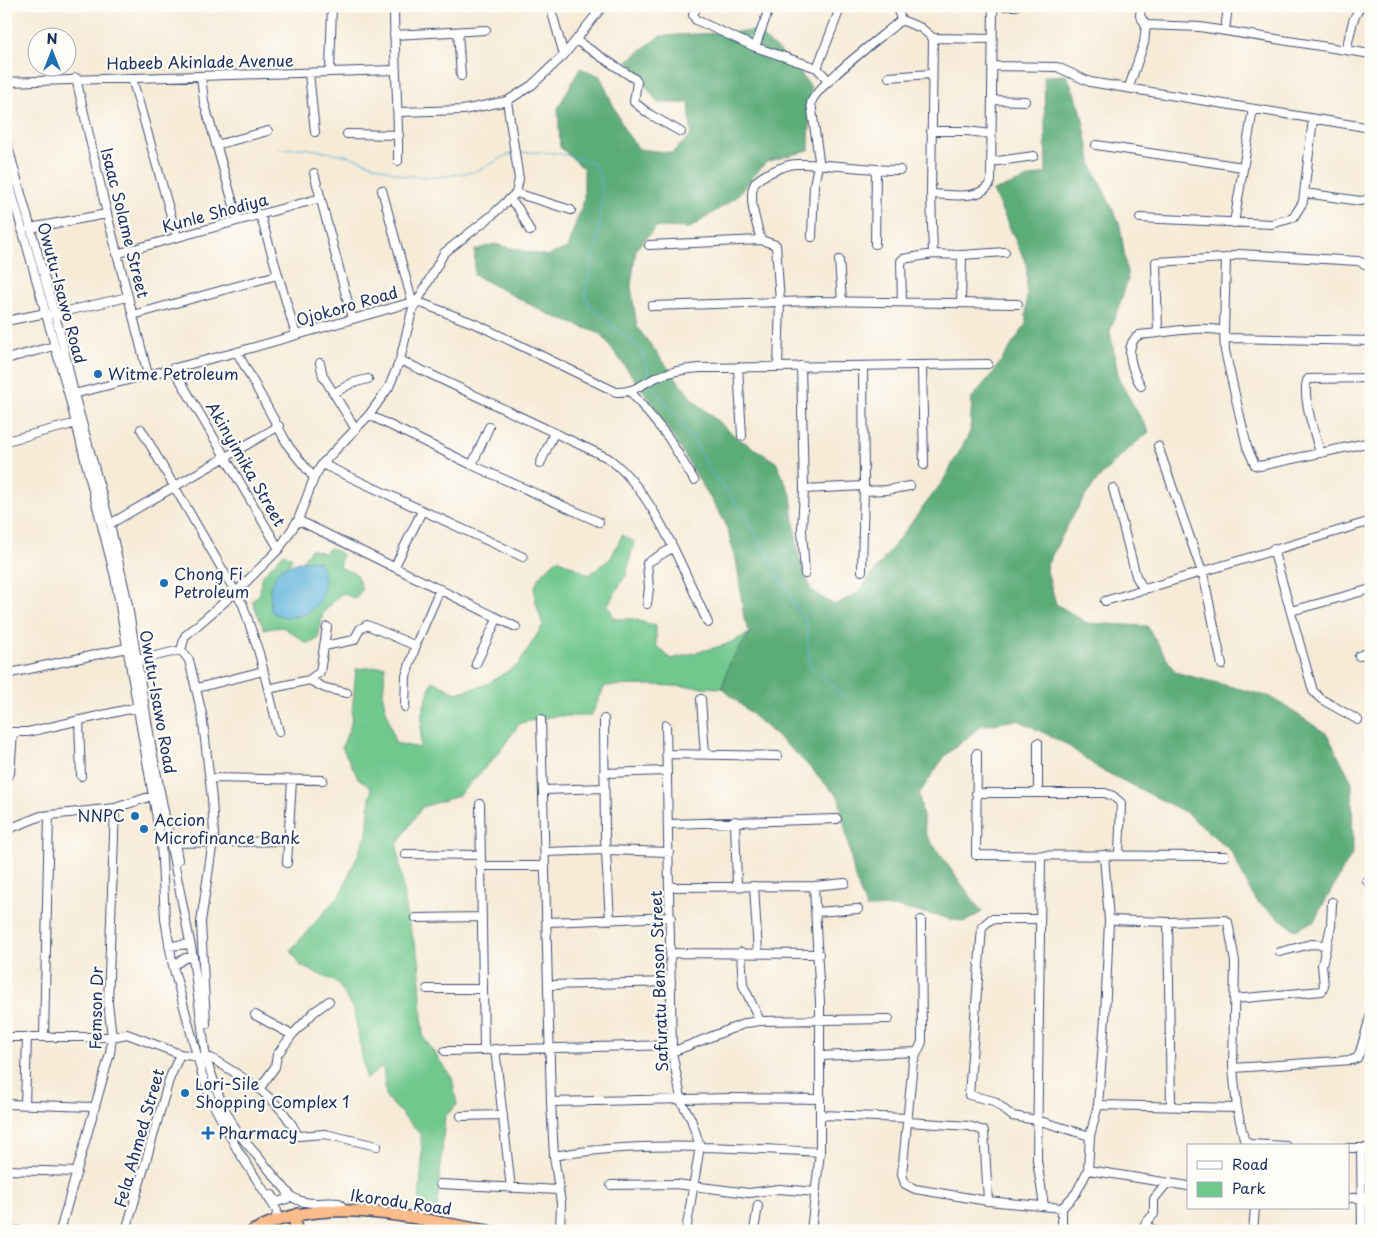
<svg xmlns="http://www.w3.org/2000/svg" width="1377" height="1237" font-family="'Playpen Sans',sans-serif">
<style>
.green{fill:#71c88d;stroke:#467c76}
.forest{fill:#5cac78;stroke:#3c6e6b}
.water{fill:#5fb3db;stroke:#3d719c}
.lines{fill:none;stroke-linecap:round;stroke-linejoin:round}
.stream{stroke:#5fb3db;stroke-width:1}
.minor-casing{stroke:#3c4b70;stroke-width:10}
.highway-casing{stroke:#3c4b70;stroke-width:14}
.minor{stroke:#fff;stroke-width:8}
.highway{stroke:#fabc8b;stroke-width:11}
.poi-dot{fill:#1f6fb2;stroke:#fdfcf7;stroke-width:2}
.labels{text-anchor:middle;stroke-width:4.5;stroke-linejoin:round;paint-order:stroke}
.street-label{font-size:16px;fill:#1b2f5e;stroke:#fdfcf7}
.poi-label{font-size:16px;fill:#1b2f5e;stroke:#fdfcf7;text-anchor:start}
</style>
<rect width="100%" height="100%" fill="#fdfcf7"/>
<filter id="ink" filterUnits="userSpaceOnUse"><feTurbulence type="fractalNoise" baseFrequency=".02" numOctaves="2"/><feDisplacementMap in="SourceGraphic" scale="10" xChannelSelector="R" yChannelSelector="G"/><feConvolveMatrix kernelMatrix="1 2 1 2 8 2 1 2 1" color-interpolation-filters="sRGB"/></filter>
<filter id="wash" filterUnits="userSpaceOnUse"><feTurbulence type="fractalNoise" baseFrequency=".0096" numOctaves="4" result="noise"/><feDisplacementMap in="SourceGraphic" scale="20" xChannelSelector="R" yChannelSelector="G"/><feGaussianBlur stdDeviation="1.12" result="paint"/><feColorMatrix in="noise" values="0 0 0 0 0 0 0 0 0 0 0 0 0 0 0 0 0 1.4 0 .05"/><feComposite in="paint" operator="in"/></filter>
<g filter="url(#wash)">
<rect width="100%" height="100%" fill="#f6ebd7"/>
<path class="green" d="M622 535 634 542 626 575 608 604 614 619H633L656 626V645L671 659 725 645 750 633 730 662 722 688 649 685 605 686 591 716H555L520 723 497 755 458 796 422 807 397 844 407 918 419 958 423 1037 452 1078 457 1105 445 1116 437 1209 419 1204 422 1160 421 1135 386 1097 383 1066 366 1079 354 1011 338 983 301 966 291 950 341 893 367 834 371 788 358 778 342 747 351 724 356 669 385 666 383 698 395 743 420 748 422 712 432 681 456 693 485 685 518 665 543 625C531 587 528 586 558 559L589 575 611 558Z
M330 548 342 554 339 567 356 574 362 589 356 599 342 593 323 613 318 639 308 644 283 627 264 629 252 601 260 593 261 577 284 553 292 558 289 564 279 569 320 561H302L311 549 324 553Z"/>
<path class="forest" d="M755 31 790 60 811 87 809 150 766 162 734 199 690 228 656 227 636 249 631 286 637 327 692 399 736 437 776 462 791 495 798 555 811 590 834 605 858 593 943 481 970 432 972 398 993 373 1026 324 1027 266 993 191 1046 172 1044 76 1067 75 1081 110 1092 166 1120 225 1128 280 1110 331 1119 380 1149 432C1129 448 1109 465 1093 486 1074 510 1060 540 1046 567L1056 604 1087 623 1147 626 1175 672 1271 697 1327 734 1352 782 1353 852 1314 921 1295 930 1255 900 1231 851 1185 812 1098 768 1066 744 1018 720 981 726 945 756 919 794 926 835 982 912 965 922 896 907 866 908 855 878 839 798 799 756 722 688 730 662 750 633 744 619 737 564 725 522 653 404 601 334 550 315 474 275 475 250 494 244 547 256 567 248 584 200V169L560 147 558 108 580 68 600 76 625 131 639 149 672 153 691 135 689 103H658L628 60 660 36Z"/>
<path class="water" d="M302 561H320C323 572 326 584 322 595 314 617 288 623 271 611L270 587 279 569Z"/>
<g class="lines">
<path class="stream" d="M280 149 305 148 349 156 404 176 441 177 477 171 507 155 513 154
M519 153C545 150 569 154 593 163L601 178V198L599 232 585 294 590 306 641 350 647 366 648 378
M651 384 699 449 708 468 734 500 754 531 797 609 806 620 810 665 843 697"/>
</g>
</g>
<g filter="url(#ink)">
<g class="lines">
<g class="minor-casing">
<path id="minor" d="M394 6C394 58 399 109 398 161
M550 6 564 55
M697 6 693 15 696 20 755 47 817 68 829 81
M897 6 901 20 921 28 933 38 931 194 933 254
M992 6H1016
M1141 6 1140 16 1146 25
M1146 25 1200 27 1371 54
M1225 31 1228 6
M458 32 461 76
M394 35 486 30
M933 38 992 39
M577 41 635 79 637 82 634 102 649 114 681 132
M755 47 770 6
M1346 50 1353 21 1360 6
M992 66 1057 67 1090 82 1371 128
M817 68 841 6
M330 71 332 6
M309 73 315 132
M201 76 204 102 238 220
M889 77 931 74
M76 78 107 214 148 375
M132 78 177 237
M6 82 395 70
M1129 87 1144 43 1146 25
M992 100 1025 101
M399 112 463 110 507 101 532 85 564 55 603 6
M931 131H967L991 134
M347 134 399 135
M6 140 63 344 74 394 110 524 127 600 152 751 193 957 206 1059 222 1104 237 1132 292 1197C308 1207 322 1201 339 1203L344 1209
M216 145 268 131
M1096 145 1243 167
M991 162 1034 156
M6 172 69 396 115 577 161 842 165 919 173 966 202 1074 212 1102 237 1149 277 1211 276 1219
M314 173 352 318
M382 190 412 301
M516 193 571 210
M1305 193 1360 201 1367 200 1371 195
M931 194C949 194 982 202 991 181L993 7
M510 200 518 208 530 231
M260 214 296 335
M1140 218 1271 224 1293 218 1303 202 1313 119
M1234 223 1253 109
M30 228 107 214
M812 237 814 185 819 160 811 103C815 86 884 35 901 20
M761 240C757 226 747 196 755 183 759 176 787 164 796 164 830 163 865 170 900 170
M875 244 876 170
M649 245 761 240 776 245 780 302 778 367
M116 254 321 198
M1226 258 1224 331 1225 351 1247 447 1255 465 1260 466 1371 442
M839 260 842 301
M902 302 901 261 903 259 933 254 962 255 1005 252
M961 303 962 255
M652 306 814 301 1018 304
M54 314 128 297
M133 315 277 275
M6 321 46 313
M1158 333 1156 262 1226 258 1239 254 1358 261 1367 265 1371 270
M1224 338 1371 341
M237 352 289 447 314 478
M6 359 54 346
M400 360 608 458C654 491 684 572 708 623
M320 363 323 376 355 428
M801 366 804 489 802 530 805 574
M922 366 924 465
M738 367 742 436
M173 368 279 549
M1141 386C1133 372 1122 346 1139 335 1166 333 1198 325 1224 331
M631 392 668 437 694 480
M334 393 352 383 368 379
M74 394 237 352 416 301 478 325 616 392C633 393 642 384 657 377 671 371 685 369 700 368L988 364
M369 415 472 465 599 522
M141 429 243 605 259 653 279 732
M6 441 77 423
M1158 446 1204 578 1222 665
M1320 453C1316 437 1300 393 1308 379L1371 378
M322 464 523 557
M540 464 554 433
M472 465 489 427
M1113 488 1136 576 1144 590
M804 489 864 486 863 367
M864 491 887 490 910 486
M298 520 516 627
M110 524 279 426
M1273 549 1313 691 1321 699 1358 720
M395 566 422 511
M862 571 864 486
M1105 601 1371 521
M647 604 649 588 647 563 672 548
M1291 611 1371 589
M324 646 354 640 360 629 367 625 416 646
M181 650 189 660 202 714 212 799 214 834 201 922 206 1024
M1359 656 1371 651
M138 660 181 650 185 636 236 592 279 549 298 520 314 478 322 464 369 415 389 387 400 360 412 311 444 253 490 217 516 193 519 179 507 101
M476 664 497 619
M6 674 127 648
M309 680 325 688 347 693
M197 688 263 671
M268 689 309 680 320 672 327 627
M701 699 705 754
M405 707 406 676 417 642 440 589
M541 719 551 1102 554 1156 561 1203 560 1231
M604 719 605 837 610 920
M79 720 81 776
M666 725 672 1052 682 1103 691 1119 700 1146 686 1231
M6 732H28L138 707
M1038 743V792
M977 753 976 855 1225 856
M666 754 778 756
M604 773 667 771
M6 778 10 773 13 732
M211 778 323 780
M544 790 605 788
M976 793H1105L1113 796 1121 803 1119 854
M480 804 484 1049
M735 821 737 886
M668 824 837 819
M6 830 41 816 115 808 152 796
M171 843 288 841
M175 843 178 860
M545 852 606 850 669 852
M405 854 480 855
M1041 856 1037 1160 1044 1206
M287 863 292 780
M480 866H545
M1367 881 1371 883
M754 886 758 953
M669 887 814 886 845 883
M816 912 858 909
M416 918 481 917
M1040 919H991L982 927 969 1095 994 1101 1012 1116 1037 1120 1090 1136
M921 920 922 1042 913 1062 902 1174 905 1184 915 1189 988 1201 1062 1208
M1109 920 1168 922 1225 920 1228 922 1235 962 1233 1068 1237 1108 1244 1139 1249 1144 1286 1146
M548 922 671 917
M1168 922 1171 1105
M169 946 190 944
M741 952 743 985 760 1021
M1280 952 1311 944 1325 945
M671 953 819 954
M173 966 185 958 193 957
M549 985 671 982
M427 989H483
M1234 999 1322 991 1324 986 1322 965 1331 926 1332 902
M255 1015 292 1035
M6 1037H112L127 1034 180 1054 198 1057
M44 1037 49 815
M495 1049 511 1188
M445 1051 672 1045
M672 1052 746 1023 760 1021 889 1019
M820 1056 916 1052
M206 1059 211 1058C244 1078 281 1098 298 1136L325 1134 377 1146
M1233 1068 1352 1060 1357 1058 1360 1052 1371 1014
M260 1088 275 1067 277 1055 292 1035 314 1012 329 1001
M551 1102 730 1098 820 1099
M6 1104 93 1107
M25 1105 27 1037
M1098 1105 1237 1108
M820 1115 908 1118
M461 1116 503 1115
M908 1122 969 1126 984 1131 988 1201
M1348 1148H1371
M1361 1149 1362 1231
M554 1156C642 1140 731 1148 820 1152
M6 1170 77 1172
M1088 1170 1188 1186
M440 1184 559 1190
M611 1185 676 1184 749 1193 779 1189 816 1192
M272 1195 277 1202 287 1199 288 1192
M1348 1198H1371
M6 1230 20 1231
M60 1231 110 1053 112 1037 108 1003 115 808
M126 1231 169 1080 180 1054
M754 1231 758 1205
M811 1231 820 1152V1003L814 886
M1062 1231V1208L1076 1193 1088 1170 1090 1136 1098 1105 1105 1018 1109 920 1104 855
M1156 1231 1146 1226 1145 1224 1154 1214V1199L1167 1183
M1253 1231 1255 1208"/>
</g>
<g class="highway-casing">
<path id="highway" d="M253 1231C324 1192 412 1219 488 1231
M296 1231 295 1222 298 1214"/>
</g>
<use href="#minor" class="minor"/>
<use href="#highway" class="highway"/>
</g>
</g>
<g class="poi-dot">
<circle cx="98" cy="374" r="5"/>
<circle cx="164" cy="583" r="5"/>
<circle cx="135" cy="816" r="5"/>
<circle cx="144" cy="829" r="5"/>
<circle cx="185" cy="1093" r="5"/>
<path d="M205.5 1125.5h5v5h5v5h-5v5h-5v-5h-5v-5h5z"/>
</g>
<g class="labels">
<g class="street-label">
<text transform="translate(200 62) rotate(-1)" y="6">Habeeb Akinlade Avenue</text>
<text transform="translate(215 213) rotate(-15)" y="6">Kunle Shodiya</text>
<text transform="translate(125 223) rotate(76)" y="6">Isaac Solame Street</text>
<text transform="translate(62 293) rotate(75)" y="6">Owutu-Isawo Road</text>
<text transform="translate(347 306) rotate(-16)" y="6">Ojokoro Road</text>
<text transform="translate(246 464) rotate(60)" y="6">Akinyimika Street</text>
<text transform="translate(158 702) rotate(80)" y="6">Owutu-Isawo Road</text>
<text transform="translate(659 981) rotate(-92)" y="6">Safuratu Benson Street</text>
<text transform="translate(96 1008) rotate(-89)" y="6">Femson Dr</text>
<text transform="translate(139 1138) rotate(-74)" y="6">Fela Ahmed Street</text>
<text transform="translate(401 1202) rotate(8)" y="6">Ikorodu Road</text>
</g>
<g class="poi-label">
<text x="108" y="380">Witme Petroleum</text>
<text x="174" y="580">Chong Fi<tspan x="174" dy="18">Petroleum</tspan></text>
<text x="125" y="822" text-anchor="end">NNPC</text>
<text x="154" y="826">Accion<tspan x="154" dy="18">Microfinance Bank</tspan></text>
<text x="195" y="1090">Lori-Sile<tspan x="195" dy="18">Shopping Complex 1</tspan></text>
<text x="218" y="1139">Pharmacy</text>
</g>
</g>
<rect width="1377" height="1237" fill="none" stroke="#fdfcf7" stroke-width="25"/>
<rect x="1187" y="1144" width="162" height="65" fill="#fdfcf7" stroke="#a3aaba"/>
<rect x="1197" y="1161" width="25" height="8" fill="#ffffff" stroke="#a3aaba"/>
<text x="1232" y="1170" font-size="15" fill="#1b2f5e">Road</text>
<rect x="1197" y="1182" width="25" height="15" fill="#71c88d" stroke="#a3aaba"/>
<text x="1232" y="1194" font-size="15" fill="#1b2f5e">Park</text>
<g transform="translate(52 52)"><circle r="24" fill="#fdfcf7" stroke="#a3aaba"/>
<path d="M0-4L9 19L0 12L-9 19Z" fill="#1f6fb2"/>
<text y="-8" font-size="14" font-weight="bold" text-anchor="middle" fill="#1b2f5e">N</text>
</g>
</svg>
